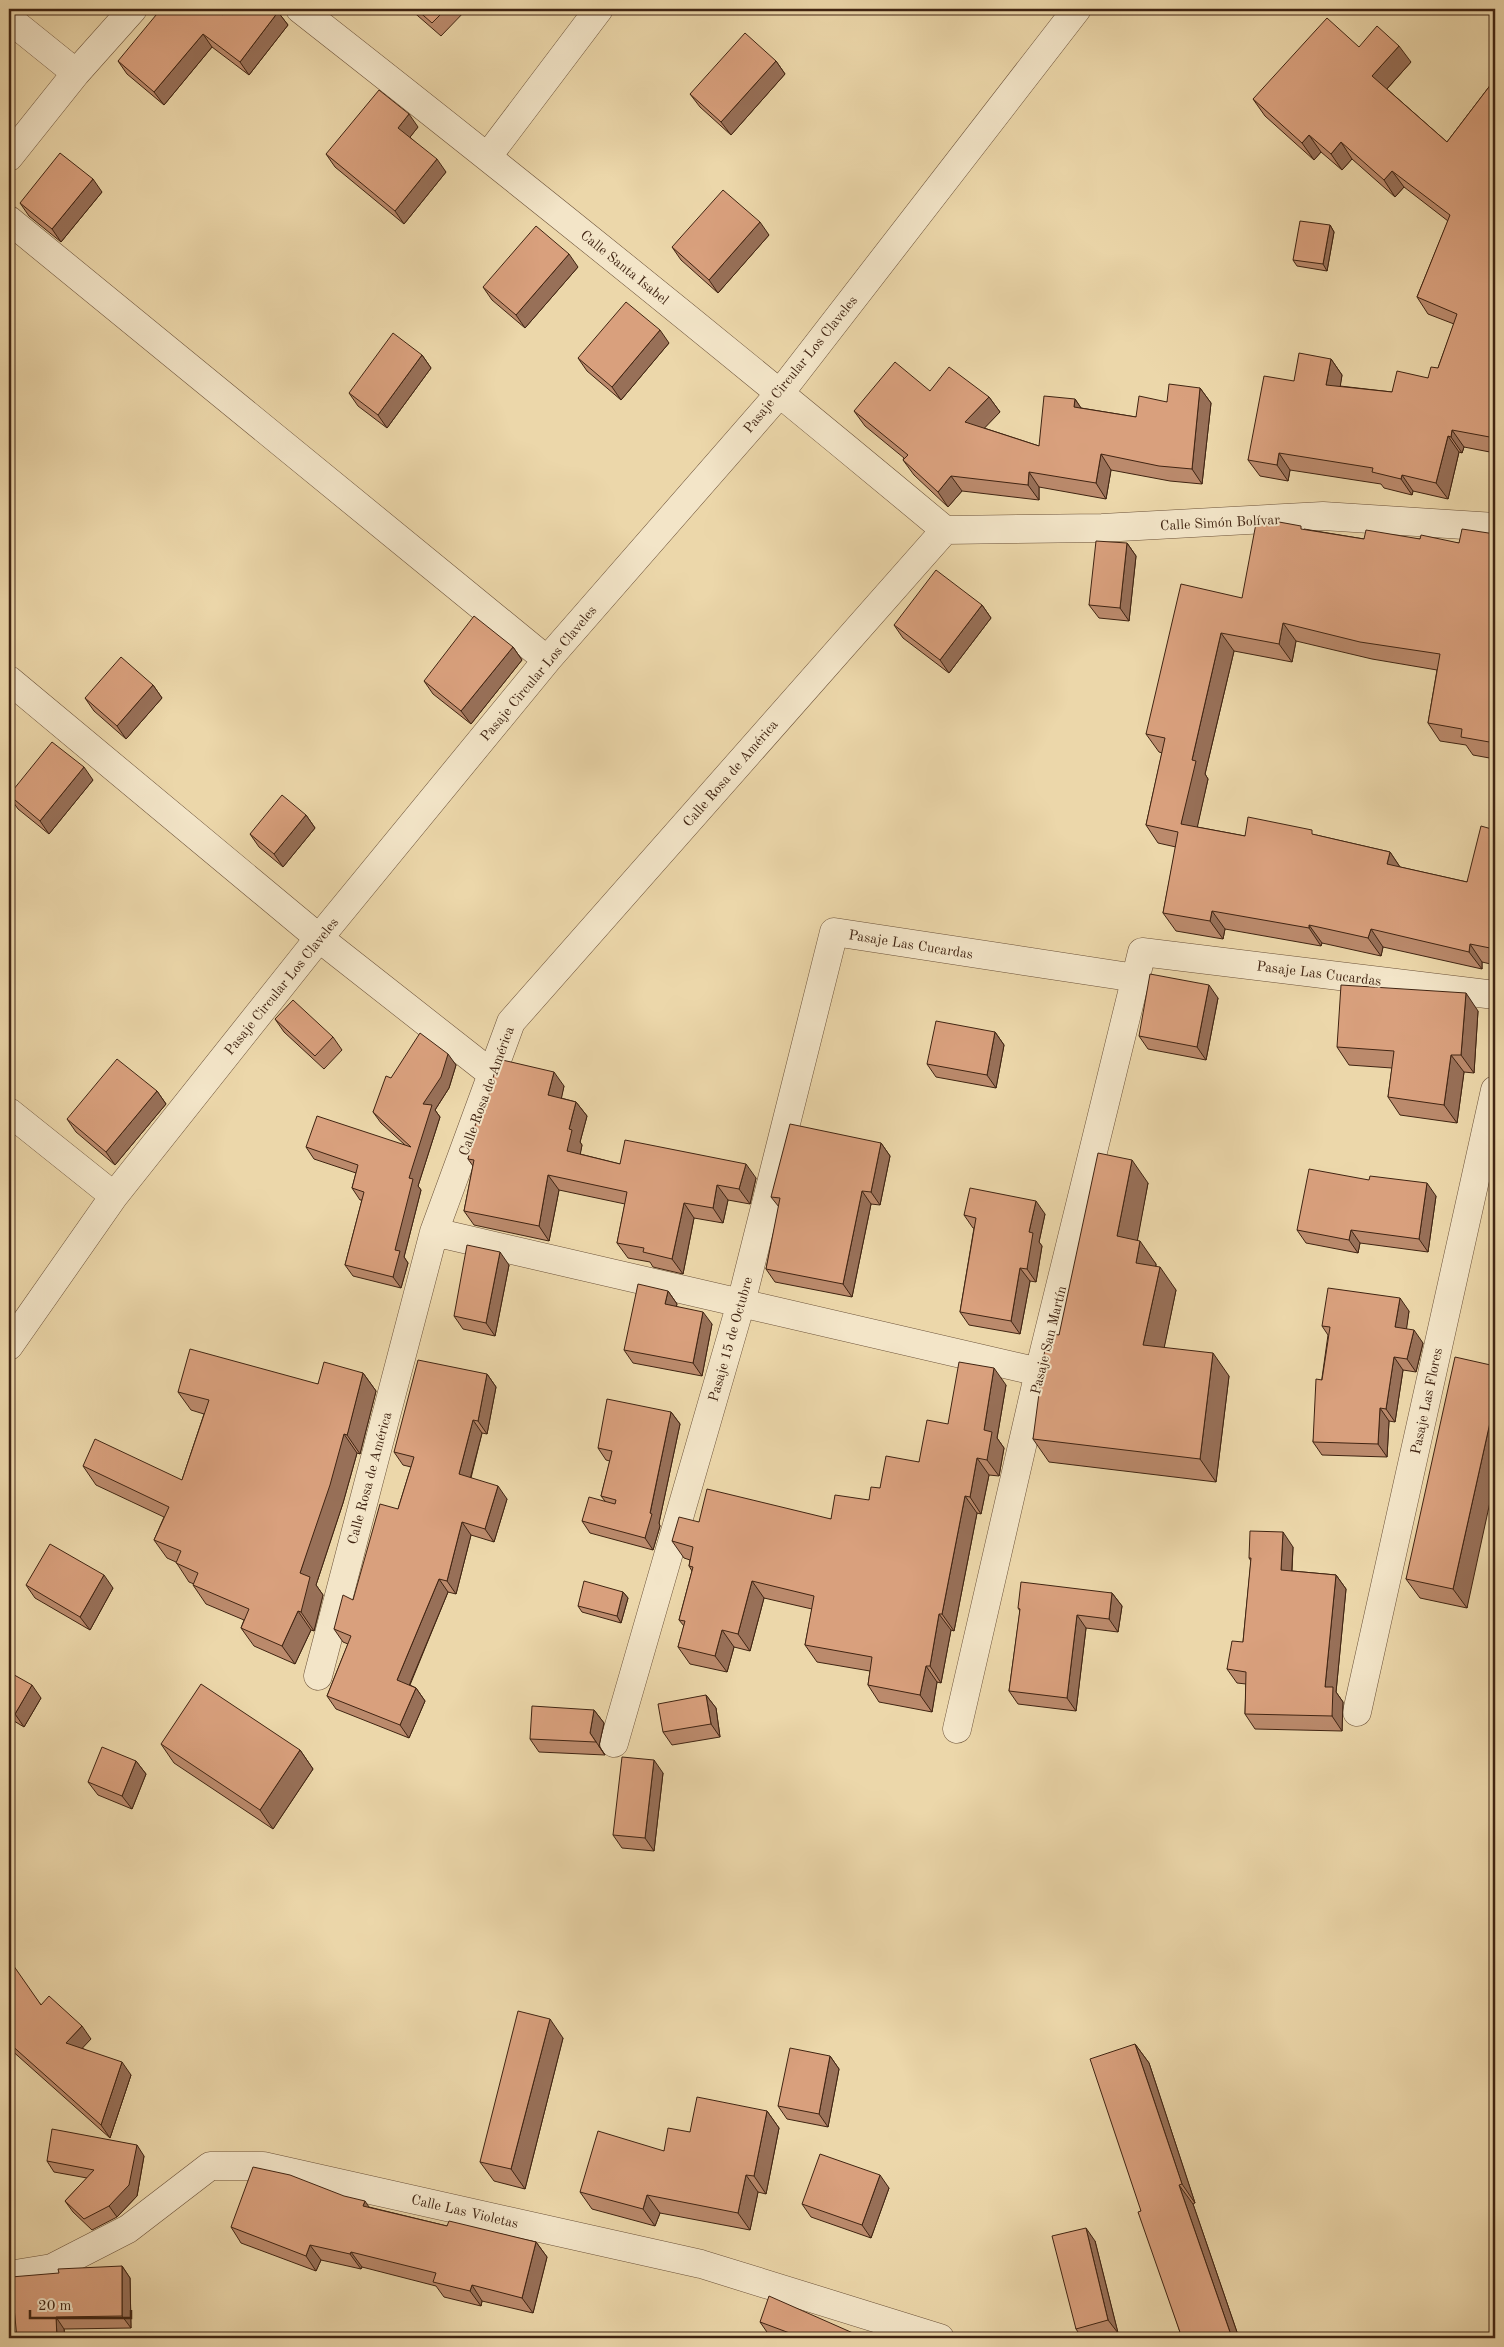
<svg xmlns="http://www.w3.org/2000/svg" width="1504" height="2347" font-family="'Old Standard TT',serif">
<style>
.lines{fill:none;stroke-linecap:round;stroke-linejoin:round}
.street-casing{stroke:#6b5138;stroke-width:29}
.street{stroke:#f3e5c8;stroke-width:28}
.wall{fill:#bb8a6c;stroke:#402412}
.shaded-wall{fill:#987058;stroke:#402412}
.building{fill:#d9a07d;stroke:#402412}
.labels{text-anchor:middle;stroke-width:4;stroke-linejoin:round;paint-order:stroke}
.street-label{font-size:14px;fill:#402412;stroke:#f3e5c8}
</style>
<rect width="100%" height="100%" fill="#ecd7aa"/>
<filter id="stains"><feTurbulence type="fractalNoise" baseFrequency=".004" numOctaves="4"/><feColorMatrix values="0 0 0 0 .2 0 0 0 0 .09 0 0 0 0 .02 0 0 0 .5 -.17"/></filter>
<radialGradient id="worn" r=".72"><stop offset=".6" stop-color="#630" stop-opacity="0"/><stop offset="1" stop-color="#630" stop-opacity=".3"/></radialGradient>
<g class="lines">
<g class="street-casing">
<path id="street" d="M300 9C518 180 733 353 945 530
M9 19 76 73
M488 156 599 9
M9 157 76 73 133 9
M9 220 547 660
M945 530 1102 528 1323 516 1495 527
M9 680 319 938 492 1074
M9 1112 114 1196
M434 1232 1039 1372
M9 1346 114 1196 319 938 547 660 780 393 1077 9
M318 1676 434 1232 511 1022 945 530
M1357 1712 1495 1090
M957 1729 1039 1372 1142 952 1495 995
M614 1743 741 1303 834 932 1136 978
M9 2275 52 2268 128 2229 210 2166H263L701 2264 940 2338"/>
</g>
<use href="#street" class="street"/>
</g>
<path class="wall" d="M410 9H467L441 36Z
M278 12 288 25 249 75 212 47 164 105 127 74 118 61 223 15Z
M1359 47 1411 62 1387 89 1447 142 1495 79V453L1464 447 1462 453 1459 452 1448 499 1413 491 1412 495 1384 488 1381 484 1290 470 1288 481 1260 476 1248 460 1294 381 1331 359 1342 375 1340 386 1392 392 1428 378 1438 368 1454 324 1428 314 1417 297 1448 221 1404 187 1395 197 1352 159 1342 170 1321 152 1314 160 1265 116 1253 99Z
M776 61 785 74 731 135 700 107 690 94Z
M418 127 410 137 446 172 404 224 335 167 326 154Z
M102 192 61 242 29 216 20 203Z
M1330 225 1334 232 1327 271 1297 266 1293 260Z
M769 235 718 293 681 260 672 247Z
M578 267 525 328 492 300 483 287Z
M669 343 621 400 587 371 578 358Z
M422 355 431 368 387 428 358 406 349 393Z
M1200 388 1211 403 1202 484 1170 481 1111 470 1106 499 1039 487V500L962 491 948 507 914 475 903 460 904 458 865 426 854 411 930 391 989 397 1000 412 984 428 1039 446 1075 399 1081 408 1136 417 1167 402Z
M1304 529 1364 539H1420L1459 543 1495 534V759L1473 755 1466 745 1440 741 1428 723 1437 670 1372 659 1296 641 1292 662 1234 651 1205 774 1208 779 1197 827 1245 836 1316 835 1390 852 1400 867 1467 882 1495 830V965L1482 962V969L1383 947 1381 956 1322 943 1321 946 1225 929 1223 939 1176 931 1163 913 1176 847 1158 843 1146 825 1162 753 1159 752 1146 734 1242 598Z
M1127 543 1136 556 1129 621 1099 618 1089 605Z
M982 605 991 618 949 673 903 638 894 625Z
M513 647 522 660 471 724 433 694 424 681Z
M153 685 162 698 126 739 94 711 85 698Z
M93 780 49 834 18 809 9 796Z
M306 815 315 828 283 867 259 847 250 834Z
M1218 998 1206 1060 1148 1049 1139 1036Z
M1478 1011 1474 1073 1464 1072 1457 1123 1400 1115 1388 1097 1392 1068 1349 1065 1337 1047Z
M275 1019 333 1037 342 1050 324 1069 284 1032Z
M995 1032 1004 1045 996 1088 936 1077 927 1064Z
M456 1065 449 1088 435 1110 440 1117 418 1186 421 1190 404 1257 408 1263 401 1288 353 1276 345 1265 362 1200H360L352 1188 356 1173 314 1159 306 1147 405 1145 381 1123 373 1112 391 1078Z
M564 1086 561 1098 576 1102 587 1116 580 1142 582 1145 580 1154 620 1164 756 1178 750 1204 728 1200 723 1223 694 1218 683 1274 653 1267 650 1262 628 1258 617 1243 625 1204 559 1190 549 1241 474 1225 464 1211 473 1166 468 1159 484 1113Z
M157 1091 166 1104 115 1165 76 1132 67 1119Z
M881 1143 890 1156 880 1205 871 1204 852 1297 775 1282 766 1269 779 1207 771 1197Z
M1148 1183 1137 1240 1156 1264V1267L1176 1290 1164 1347 1229 1376 1216 1482 1049 1462 1033 1439 1059 1335Z
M1436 1196 1428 1252 1360 1243 1358 1253 1306 1243 1297 1230Z
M1045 1214 1039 1242 1042 1246 1036 1282 1030 1281 1020 1334 969 1325 960 1312 974 1228H973L964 1215Z
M509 1265 495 1336 463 1329 454 1316Z
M668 1291 677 1304 676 1306 712 1324 702 1376 633 1363 624 1350Z
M1409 1311 1406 1329 1423 1343 1416 1372 1403 1370 1395 1422 1389 1421 1387 1457 1322 1455 1313 1442 1328 1335 1322 1326Z
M1495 1366 1467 1608 1420 1598 1406 1579Z
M363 1373 376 1391 361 1450 360 1454 357 1453 343 1503 316 1585 323 1595 314 1631 311 1630 295 1664 254 1646 241 1628 244 1620 206 1604 193 1585 194 1584 189 1582 176 1562 167 1558 154 1540 164 1517 96 1485 83 1466 182 1480 204 1414 191 1410 178 1392 318 1384Z
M487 1374 496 1387 487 1434 482 1433 471 1478 507 1499 494 1542 471 1535 456 1594 448 1592 410 1685 416 1688 425 1701 409 1738 336 1709 327 1696 348 1644 343 1642 334 1629 353 1600 398 1509 411 1467 403 1465 394 1452Z
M1006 1385 997 1438 1004 1448 999 1476 989 1475 981 1514 977 1513 954 1631 951 1630 941 1683 937 1682 932 1712 879 1702 868 1685 870 1671 817 1662 805 1645 812 1609 764 1598 750 1651 734 1647 727 1672 690 1664 678 1647 684 1626 679 1620 692 1571 689 1566 690 1560 684 1558 672 1541 699 1522 831 1519 869 1500 880 1488 919 1462 948 1424Z
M671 1412 680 1424 659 1523 660 1526 653 1550 590 1533 582 1521 605 1501 601 1496 610 1461 606 1460 598 1448Z
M1293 1547 1292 1571 1336 1575 1346 1589 1336 1692 1343 1702 1342 1731 1255 1729 1245 1714 1246 1684 1237 1683 1227 1669 1243 1642 1251 1561 1249 1558Z
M26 1585 113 1588 90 1630 35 1598Z
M623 1592 628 1598 621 1623 582 1612 578 1606Z
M1112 1593 1122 1606 1118 1632 1086 1628 1076 1711 1018 1704 1009 1691 1020 1611 1018 1608Z
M9 1672 41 1698 24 1727 9 1718Z
M706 1695 716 1708 720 1737 672 1745 663 1732Z
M594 1710 604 1723 599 1746 605 1755 539 1752 530 1739Z
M161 1744 300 1750 313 1769 273 1829 174 1763Z
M136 1761 146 1774 132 1809 98 1795 88 1782Z
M663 1773 654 1851 622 1848 613 1835Z
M9 1963 41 2005 91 2039 82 2048 131 2075 110 2138 9 2048Z
M563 2038 525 2189 494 2181 480 2162Z
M1135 2044 1149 2063 1195 2203 1193 2204 1239 2338H1182L1141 2211Z
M830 2056 839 2069 828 2127 787 2119 778 2106Z
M767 2111 779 2128 766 2194 758 2192 750 2230 660 2213 655 2226 592 2209 580 2192 664 2151 690 2132Z
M144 2156 137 2196 117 2217 92 2230 73 2212 65 2201 87 2178 54 2172 47 2161Z
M889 2188 871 2238 811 2217 802 2204Z
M369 2207 447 2226 536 2242 547 2257 533 2313 482 2301 481 2306 444 2297 436 2286 362 2267 361 2269 321 2260 316 2271 241 2243 231 2227Z
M1095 2241 1118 2333 1097 2338H1082L1076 2329Z
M122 2266 130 2278 131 2328 64 2329 65 2338H17Z
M760 2322 862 2338H778L769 2335Z"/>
<path class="shaded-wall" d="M278 12 288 25 249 75 240 62Z
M203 34 212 47 164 105 154 92Z
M1399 46 1411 62 1384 92 1372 76Z
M776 61 785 74 731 135 721 122Z
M409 114 418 127 407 141 398 128Z
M1309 135 1321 152 1314 160 1302 143Z
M1341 142 1352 159 1342 170 1331 154Z
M437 159 446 172 404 224 395 211Z
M1392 171 1404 187 1395 197 1384 180Z
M93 179 102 192 61 242 52 229Z
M760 222 769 235 718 293 709 280Z
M1330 225 1334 232 1327 271 1323 264Z
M569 254 578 267 525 328 516 315Z
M660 330 669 343 621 400 612 387Z
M422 355 431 368 387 428 378 415Z
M1331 359 1342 375 1338 401 1326 385Z
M1200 388 1211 403 1202 484 1192 469Z
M989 397 1000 412 976 437 965 422Z
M1075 399 1085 414 1074 407Z
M1452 430 1464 447 1462 453 1451 437Z
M1448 436 1459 452 1448 499 1436 483Z
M1279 453 1290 470 1288 481 1277 465Z
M1101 454 1111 470 1106 499 1096 483Z
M1029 472 1039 487V500L1028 485Z
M1402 475 1413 491 1412 495 1401 479Z
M951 476 962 491 948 507 938 492Z
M1127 543 1136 556 1129 621 1120 608Z
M982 605 991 618 949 673 940 660Z
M1283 623 1296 641 1292 662 1279 644Z
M1221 633 1234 651 1205 774 1208 779 1194 842 1181 824 1192 760Z
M513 647 522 660 471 724 461 711Z
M153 685 162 698 126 739 117 726Z
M84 767 93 780 49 834 40 821Z
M306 815 315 828 283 867 274 854Z
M1390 852 1402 870 1387 864Z
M1212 911 1225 929 1223 939 1210 921Z
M1309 925 1322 943 1321 946 1309 928Z
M1371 929 1383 947 1381 956 1368 938Z
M1470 944 1482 962V969L1469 952Z
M1209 985 1218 998 1206 1060 1197 1047Z
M1466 993 1478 1011 1474 1073 1461 1055Z
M995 1032 1004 1045 996 1088 987 1075Z
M448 1054 456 1065 449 1088 435 1110 440 1117 418 1186 421 1190 404 1257 408 1263 401 1288 393 1277 395 1250 423 1104Z
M1451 1055 1464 1072 1457 1123 1444 1105Z
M554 1072 564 1086 559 1110 548 1095Z
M157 1091 166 1104 115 1165 106 1152Z
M576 1102 587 1116 580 1142 582 1145 578 1166 567 1151 569 1129Z
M881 1143 890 1156 880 1205 871 1192Z
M1132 1160 1148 1183 1134 1259 1117 1236Z
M746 1164 756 1178 750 1204 739 1189Z
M548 1175 559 1190 549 1241 539 1226Z
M1427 1183 1436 1196 1428 1252 1419 1239Z
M717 1185 728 1200 723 1223 713 1208Z
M862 1191 871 1204 852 1297 843 1284Z
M1036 1201 1045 1214 1039 1242 1042 1246 1036 1282 1027 1269 1029 1232Z
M684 1203 694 1218 683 1274 672 1259Z
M1351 1230 1360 1243 1358 1253 1349 1240Z
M1140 1241 1156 1264 1152 1286 1136 1263Z
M500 1252 509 1265 495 1336 486 1323Z
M1160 1267 1176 1290 1160 1368 1143 1345Z
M1020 1268 1030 1281 1020 1334 1011 1321Z
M668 1291 677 1304 674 1317 665 1304Z
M1400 1298 1409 1311 1405 1340 1395 1327Z
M703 1312 712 1324 702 1376 693 1363Z
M1414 1330 1423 1343 1416 1372 1407 1359Z
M1213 1353 1229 1376 1216 1482 1200 1459Z
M1394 1357 1403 1370 1395 1422 1386 1409Z
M994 1368 1006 1385 997 1438 1004 1448 999 1476 987 1460 984 1430Z
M363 1373 376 1391 360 1454 347 1435Z
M487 1374 496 1387 487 1434 478 1421Z
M1495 1400V1479L1467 1608 1453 1589Z
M1380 1408 1389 1421 1387 1457 1378 1444Z
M671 1412 680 1424 659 1523 660 1526 653 1550 645 1538Z
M473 1420 482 1433 468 1487 459 1474Z
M344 1434 357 1453 343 1503 316 1585 323 1595 314 1631 301 1612 300 1573Z
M977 1458 989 1475 981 1514 970 1497Z
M498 1486 507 1499 494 1542 485 1529Z
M965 1496 977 1513 954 1631 942 1614Z
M462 1522 471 1535 456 1594 447 1581Z
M1283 1532 1293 1547 1291 1584 1281 1570Z
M104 1575 113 1588 90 1630 80 1617Z
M1336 1575 1346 1589 1336 1692 1343 1702 1342 1731 1332 1716 1325 1687Z
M439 1579 448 1592 406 1693 397 1680Z
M752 1581 764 1598 750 1651 738 1634Z
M623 1592 628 1598 621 1623 617 1616Z
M1112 1593 1122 1606 1118 1632 1109 1619Z
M298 1611 311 1630 295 1664 282 1646Z
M939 1614 951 1630 941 1683 930 1666Z
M1077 1615 1086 1628 1076 1711 1067 1698Z
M722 1630 734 1647 727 1672 715 1656Z
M926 1666 937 1682 932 1712 920 1695Z
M32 1685 41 1698 24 1727 15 1714Z
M416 1688 425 1701 409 1738 400 1725Z
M706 1695 716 1708 720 1737 711 1724Z
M594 1710 604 1723 599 1746 605 1755 590 1733Z
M300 1750 313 1769 273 1829 260 1810Z
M654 1760 663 1773 654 1851 645 1838Z
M136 1761 146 1774 132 1809 122 1796Z
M550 2019 563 2038 525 2189 511 2169Z
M82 2026 91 2039 75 2056 66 2043Z
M1135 2044 1149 2063 1195 2203 1182 2184Z
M830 2056 839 2069 828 2127 819 2114Z
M122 2062 131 2075 110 2138 101 2125Z
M767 2111 779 2128 766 2194 754 2176Z
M137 2145 144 2156 137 2196 117 2217 109 2206Z
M746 2175 758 2192 750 2230 738 2213Z
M880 2175 889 2188 871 2238 862 2225Z
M1179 2185 1193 2204 1239 2338H1232Z
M647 2195 660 2213 655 2226 643 2209Z
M365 2201 375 2216 363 2206Z
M1086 2228 1095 2241 1118 2333 1108 2320Z
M536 2242 547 2257 533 2313 522 2298Z
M310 2245 321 2260 316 2271 306 2256Z
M351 2252 362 2267 361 2269 350 2254Z
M122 2266 130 2278 131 2328 122 2316Z
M472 2285 482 2301 481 2306 470 2291Z
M56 2317 64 2329 65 2338H57Z"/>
<path class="building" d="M161 9H216L223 15 228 9H274L278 12 240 62 203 34 154 92 118 61Z
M416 9H446L432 23Z
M1327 18 1359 47 1377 26 1399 46 1372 76 1447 142 1495 79V438L1452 430 1451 437 1448 436 1436 483 1402 475 1401 479 1372 472 1373 468 1279 453 1277 465 1248 460 1264 376 1294 381 1299 353 1331 359 1326 385 1392 392 1397 371 1428 378 1431 367 1438 368 1457 314 1417 297 1450 215 1392 171 1384 180 1341 142 1331 154 1309 135 1302 143 1253 99Z
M745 33 776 61 721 122 690 94Z
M379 90 409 114 398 128 437 159 395 211 326 154Z
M60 153 93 179 52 229 20 203Z
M723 190 760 222 709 280 672 247Z
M1300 221 1330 225 1323 264 1293 260Z
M536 226 569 254 516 315 483 287Z
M626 302 660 330 612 387 578 358Z
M393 333 422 355 378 415 349 393Z
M895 362 930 391 949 367 989 397 965 422 1039 446 1044 396 1075 399 1074 407 1136 417 1139 396 1167 402 1169 384 1200 388 1192 469 1159 466 1101 454 1096 483 1029 472 1028 485 951 476 938 492 903 460 908 455 854 411Z
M1257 518 1301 526V529L1364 539 1366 530 1420 539 1421 535 1459 543 1462 529 1495 534V743L1461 737 1462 729 1428 723 1440 654 1360 642 1283 623 1279 644 1221 633 1192 760 1196 761 1181 824 1245 836 1248 817 1312 830V834L1390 852 1387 864 1467 882 1481 826 1495 830V949L1470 944 1469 952 1371 929 1368 938 1309 925V928L1212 911 1210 921 1163 913 1178 832 1146 825 1165 738 1146 734 1181 584 1242 598Z
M1096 541 1127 543 1120 608 1089 605Z
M936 570 982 605 940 660 894 625Z
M474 616 513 647 461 711 424 681Z
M121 657 153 685 117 726 85 698Z
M52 742 84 767 40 821 9 795Z
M282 795 306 815 274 854 250 834Z
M1150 974 1209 985 1197 1047 1139 1036Z
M1341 985 1466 993 1461 1055H1451L1444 1105 1388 1097 1394 1051 1337 1047Z
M293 1000 333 1037 315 1056 275 1019Z
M936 1021 995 1032 987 1075 927 1064Z
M420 1033 448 1054 441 1077 423 1104 432 1105 409 1178 413 1179 395 1250 400 1251 393 1277 345 1265 364 1192 352 1188 358 1165 306 1147 317 1116 411 1147 373 1112 386 1076 391 1078Z
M117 1059 157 1091 106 1152 67 1119Z
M498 1059 554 1072 548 1095 576 1102 569 1129 572 1130 567 1151 620 1164 625 1140 746 1164 739 1189 717 1185 713 1208 684 1203 672 1259 643 1252 644 1248 617 1243 627 1192 548 1175 539 1226 464 1211 474 1160 468 1159 477 1117 479 1112 484 1113Z
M790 1124 881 1143 871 1192 862 1191 843 1284 766 1269 780 1198 771 1197Z
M1098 1153 1132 1160 1117 1236 1140 1241 1136 1263 1160 1267 1143 1345 1213 1353 1200 1459 1033 1439 1047 1333 1059 1335Z
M1309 1169 1369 1180 1370 1176 1427 1183 1419 1239 1351 1230 1349 1240 1297 1230Z
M970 1188 1036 1201 1029 1232 1033 1233 1027 1269 1020 1268 1011 1321 960 1312 976 1218 964 1215Z
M467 1245 500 1252 486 1323 454 1316Z
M638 1284 668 1291 665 1304 703 1312 693 1363 624 1350Z
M1328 1288 1400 1298 1395 1327 1414 1330 1407 1359 1394 1357 1386 1409 1380 1408 1378 1444 1313 1442 1316 1379 1322 1380 1330 1327 1322 1326Z
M190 1349 318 1384 324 1362 363 1373 348 1432 347 1435 344 1434 330 1485 300 1573 310 1577 301 1612 298 1611 282 1646 241 1628 249 1609 193 1585 198 1573 176 1563 181 1551 154 1540 169 1507 83 1466 95 1439 182 1480 209 1400 178 1392Z
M1455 1357 1495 1366V1400L1453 1589 1406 1579Z
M418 1360 487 1374 478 1421 473 1420 459 1474 498 1486 485 1529 462 1522 447 1581 439 1579 397 1680 416 1688 400 1725 327 1696 351 1636 334 1629 343 1595 353 1600 380 1504 398 1509 414 1457 394 1452Z
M959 1362 994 1368 984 1430 992 1432 987 1460 977 1458 970 1497 965 1496 942 1614H939L930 1666H926L920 1695 868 1685 872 1657 805 1645 814 1596 752 1581 738 1634 722 1630 715 1656 678 1647 685 1621 679 1620 693 1567 689 1566 693 1547 672 1541 679 1517 699 1522 707 1489 831 1519 835 1495 869 1500 871 1487 880 1488 886 1456 919 1462 927 1420 948 1424Z
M607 1399 671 1412 650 1513 652 1514 645 1538 582 1521 589 1497 615 1504 616 1500 601 1496 612 1451 598 1448Z
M1250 1531 1283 1532 1281 1570 1336 1575 1325 1687H1333L1332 1716 1245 1714 1246 1672 1227 1669 1232 1641 1243 1642 1251 1558H1249Z
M50 1544 104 1575 80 1617 26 1585Z
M584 1581 623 1592 617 1616 578 1606Z
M1021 1582 1112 1593 1109 1619 1077 1615 1067 1698 1009 1691 1020 1609 1018 1608Z
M9 1672 32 1685 15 1714 9 1710Z
M201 1684 300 1750 260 1810 161 1744Z
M706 1695 711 1724 663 1732 658 1704Z
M532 1706 594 1710 590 1733 596 1742 530 1739Z
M102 1747 136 1761 122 1796 88 1782Z
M622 1757 654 1760 645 1838 613 1835Z
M11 1962 41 2005 49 1996 82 2026 66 2043 122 2062 101 2125 9 2043V1963Z
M518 2011 550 2019 511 2169 480 2162Z
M1135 2044 1182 2184 1179 2185 1232 2338H1182L1138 2212 1141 2211 1090 2059Z
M790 2048 830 2056 819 2114 778 2106Z
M697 2097 767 2111 754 2176 746 2175 738 2213 647 2195 643 2209 580 2192 598 2131 664 2151 668 2128 690 2132Z
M52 2129 137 2145 129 2185 109 2206 84 2219 65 2201 94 2170 47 2161Z
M820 2154 880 2175 862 2225 802 2204Z
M253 2167 290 2175 344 2196 365 2201 363 2206 447 2226 449 2221 536 2242 522 2298 472 2285 470 2291 433 2282 436 2273 351 2252 350 2254 310 2245 306 2256 231 2227Z
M1086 2228 1108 2320 1076 2329 1052 2236Z
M122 2266V2316L56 2317 57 2338H17L11 2277 59 2273 58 2269Z
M769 2296 862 2337 861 2338H803L760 2322Z"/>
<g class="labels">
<g class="street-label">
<text transform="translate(625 267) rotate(39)" y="5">Calle Santa Isabel</text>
<text transform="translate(800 364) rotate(-51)" y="5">Pasaje Circular Los Claveles</text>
<text transform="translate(1220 522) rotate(-3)" y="5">Calle Simón Bolívar</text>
<text transform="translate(538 673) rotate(-50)" y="5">Pasaje Circular Los Claveles</text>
<text transform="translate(730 773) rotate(-49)" y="5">Calle Rosa de América</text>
<text transform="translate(911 944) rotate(9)" y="5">Pasaje Las Cucardas</text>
<text transform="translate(1319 973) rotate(7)" y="5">Pasaje Las Cucardas</text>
<text transform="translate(281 986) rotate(-51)" y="5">Pasaje Circular Los Claveles</text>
<text transform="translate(486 1091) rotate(-70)" y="5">Calle Rosa de América</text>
<text transform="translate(730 1339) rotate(-74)" y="5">Pasaje 15 de Octubre</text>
<text transform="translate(1048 1340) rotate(-76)" y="5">Pasaje San Martín</text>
<text transform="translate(1426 1401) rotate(-78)" y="5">Pasaje Las Flores</text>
<text transform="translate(369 1478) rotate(-75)" y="5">Calle Rosa de América</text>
<text transform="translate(465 2211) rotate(13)" y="5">Calle Las Violetas</text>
</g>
</g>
<rect width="1504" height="2347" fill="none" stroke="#ecd7aa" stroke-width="30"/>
<rect x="10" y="10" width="1484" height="2327" fill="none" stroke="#402412" stroke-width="2.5"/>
<rect x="15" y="15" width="1474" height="2317" fill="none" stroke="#402412"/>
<path d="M30 2310v8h101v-8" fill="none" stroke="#402412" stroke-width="2.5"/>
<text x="38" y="2310" font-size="15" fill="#402412" stroke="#f3e5c8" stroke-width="4" paint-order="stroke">20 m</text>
<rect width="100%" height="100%" filter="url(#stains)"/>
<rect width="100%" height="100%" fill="url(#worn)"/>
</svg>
